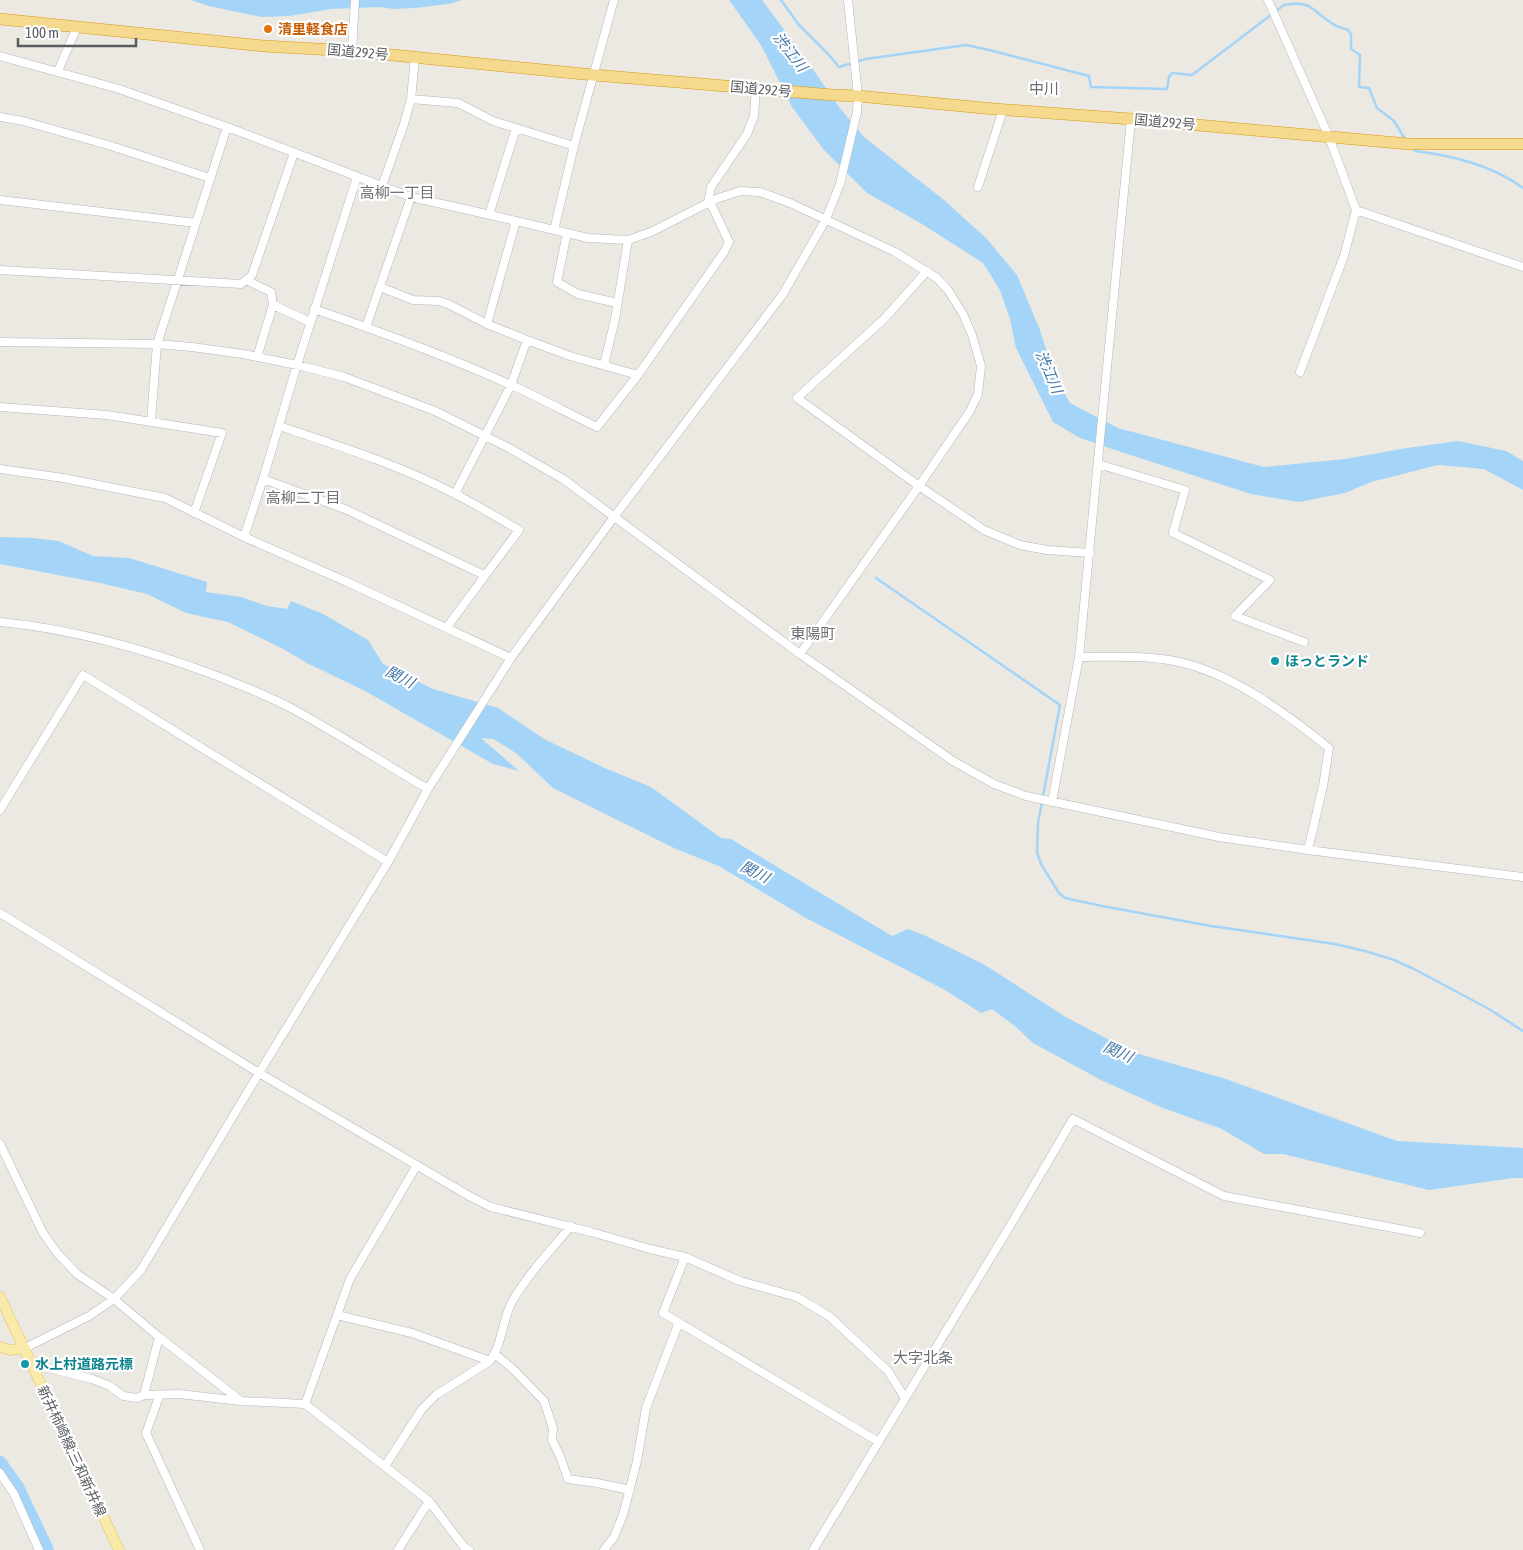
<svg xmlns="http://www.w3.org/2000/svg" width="1523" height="1550" font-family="'Asap Condensed','Noto Sans JP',sans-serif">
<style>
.water{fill:#a4d5f8}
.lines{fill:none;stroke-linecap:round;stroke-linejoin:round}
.stream{stroke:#a4d5f8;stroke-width:2.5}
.river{stroke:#a4d5f8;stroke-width:14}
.minor-casing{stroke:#b3b7bb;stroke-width:9}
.major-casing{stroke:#e6be5f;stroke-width:11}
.highway-casing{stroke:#db9911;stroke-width:12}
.minor{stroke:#fff;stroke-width:8}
.major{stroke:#f8eaa9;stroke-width:10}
.highway{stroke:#f4d98f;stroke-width:11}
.food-dot{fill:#e8710a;stroke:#fff;stroke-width:2}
.culture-dot{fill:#0f9aa8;stroke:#fff;stroke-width:2}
.labels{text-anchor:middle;stroke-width:4.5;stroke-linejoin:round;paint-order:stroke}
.food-label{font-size:14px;font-weight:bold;fill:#c56008;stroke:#fff;text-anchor:start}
.street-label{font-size:14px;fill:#595d61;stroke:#fff}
.culture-label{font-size:14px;font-weight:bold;fill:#0d838f;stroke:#fff;text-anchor:start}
.water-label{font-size:15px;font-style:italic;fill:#4376a8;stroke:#fff}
.neighbourhood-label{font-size:15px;fill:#6a6f73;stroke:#fff}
</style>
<rect width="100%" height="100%" fill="#ebe9e1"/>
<path class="water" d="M191 0H462L449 4 415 8 394 9 380 7 331 9 289 16 261 17 209 6Z
M729 0H762L803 55 839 107 864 137 944 200 987 239 1017 275 1040 330 1054 375 1070 403 1118 428 1264 467 1345 459 1407 448 1458 441 1506 451 1523 461V490L1484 469 1438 465 1371 482 1345 493 1299 502 1251 494 1118 451 1080 438 1053 422 1016 348 1010 319 1000 290 983 263 922 224 867 193 824 150 792 107 761 45Z
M0 537 32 538 59 541 93 556 129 558 207 582 206 592 241 597 267 606 287 609 291 601 323 614 368 640 383 664 433 689 498 708 544 739 607 769 651 787 721 838 731 839 892 936 908 929 926 936 985 965 1064 1016 1132 1052 1226 1079 1397 1141 1523 1148V1178H1513L1429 1190 1283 1154H1264L1222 1129 1163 1108 1101 1080 1033 1043 1015 1026 992 1009 981 1013 945 990 804 917 719 866 676 849 553 788 516 753 493 739 481 738 519 771 493 764 365 691 307 663 283 649 228 622 186 613 147 594 100 583 0 564Z"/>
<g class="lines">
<path class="stream" d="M781 0 799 25 828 54 839 67 866 59 966 45 989 50 1089 76 1091 87 1167 89 1169 77 1172 73 1192 75 1284 5C1314 0 1311 11 1333 24 1337 27 1343 28 1348 30L1351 34V49L1360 55 1359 87 1369 88 1377 108 1394 121 1405 139
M1412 149 1416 151C1453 156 1492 165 1523 188
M876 578 1060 705 1038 823 1037 852 1041 864 1059 893 1065 898 1102 906 1211 926 1335 944 1365 951 1394 960 1414 969 1489 1009 1523 1031"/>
<path class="river" d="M0 1463 17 1487 47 1550"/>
<g class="minor-casing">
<path id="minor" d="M1268 0 1329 137 1356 210 1344 256 1300 372
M352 51 355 0
M0 56 119 89 227 127 411 197 473 211 588 238 628 240 651 232 716 199 740 191 760 192 790 203 895 252 937 278 948 290 963 314 972 335 981 366 978 394 970 411 919 486 800 654
M58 71 77 27
M411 99 458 103 493 121 574 146
M0 117 23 121 108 145 210 178
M382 186 404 124 411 99 415 57
M978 187 1003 110
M0 200 196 223
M708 203 711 187 747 134 754 116 756 88
M1356 210 1523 267
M489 215 516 128
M554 230 574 146 614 0
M567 233 557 282 578 294 617 303
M0 270 241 284 252 275 294 153
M927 271 884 319 797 398 919 486 984 530 1020 545 1047 550 1090 553
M246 280 271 292 273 305 310 322
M380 287 413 300 439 301 448 304 487 324 527 340 570 356 638 375
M314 309C381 332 447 356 511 385 540 398 568 413 597 427L638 375 724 252 729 242 712 206 708 203
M487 324 516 221
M366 327 411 197
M0 342 157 344 192 347 243 354 297 365 344 377 435 411 509 448 563 479 800 654 953 761 994 784 1026 796 1219 837 1308 850 1523 877
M257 357 273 305
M604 365 615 319 628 240
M0 407 107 415 222 433 194 513
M151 421 157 344 227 127
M279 426C339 446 399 465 455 494 477 505 498 518 519 530L447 627
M1098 464 1185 490 1173 533 1270 580 1235 616 1304 642
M0 469 63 478 165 498 244 537 345 581 511 658
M263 479 345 509 484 575
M455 494 511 385 527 340
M244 537 263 479 297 365 357 177
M0 622C74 629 148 650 217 676 242 686 267 695 291 708 337 733 382 762 428 789
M1079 657C1111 657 1143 655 1174 661 1229 671 1287 714 1329 748L1323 786 1308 850
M1052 802 1079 657 1131 119
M0 810 83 675 388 862
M0 913 259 1073 471 1197 491 1207 591 1232 650 1249 685 1257 740 1281 797 1297 829 1316 888 1371 905 1398
M0 1144 43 1233 58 1254 77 1274 114 1299 159 1337 241 1401
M685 1257 663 1313 879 1442
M337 1315 412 1333 490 1361
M25 1348 89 1316 114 1299 141 1270 259 1073 388 862 428 789 511 658 614 517 783 294 826 219 840 184 857 112 858 96 848 0
M495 1354 514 1370 544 1401 553 1428 552 1440 560 1456 568 1479 597 1483 630 1490
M32 1366 48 1368 92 1379 110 1386 123 1396 137 1398 144 1395 179 1394 241 1401 305 1404 429 1501 464 1547 469 1550
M160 1394 146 1433 200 1550
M144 1395 159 1337
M305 1404 350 1279 417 1165
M385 1466 422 1409 436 1395 490 1361C503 1343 502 1319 513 1300 529 1273 551 1250 571 1226
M0 1473 14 1494 39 1550
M398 1550 429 1501
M604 1550 614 1537 623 1515 637 1461 646 1408 679 1322
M813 1550 1013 1221 1073 1119 1224 1196 1420 1233"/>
</g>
<g class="major-casing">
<path id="major" d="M0 1297 119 1550
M0 1347 10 1350 25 1348"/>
</g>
<g class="highway-casing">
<path id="highway" d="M0 19 264 46 352 51 594 75 833 95 858 96 994 109 1131 119 1409 144H1523"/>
</g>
<use href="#minor" class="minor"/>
<use href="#major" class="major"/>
<use href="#highway" class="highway"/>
</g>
<circle class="food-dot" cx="268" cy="29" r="5"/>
<g class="culture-dot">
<circle cx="1275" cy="661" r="5"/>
<circle cx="25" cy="1364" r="5"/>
</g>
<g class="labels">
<g class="food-label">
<text x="278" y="34">清里軽食店</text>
</g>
<g class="street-label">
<text transform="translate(358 52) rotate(5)" y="5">国道292号</text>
<text transform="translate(761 89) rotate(5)" y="5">国道292号</text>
<text transform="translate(1165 122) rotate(5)" y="5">国道292号</text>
<text transform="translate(72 1451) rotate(65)" y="5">新井柿崎線;三和新井線</text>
</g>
<g class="culture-label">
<text x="1285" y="666">ほっとランド</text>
<text x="35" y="1369">水上村道路元標</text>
</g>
<g class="water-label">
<text transform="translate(790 52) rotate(52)" y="5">渋江川</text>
<text transform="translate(1049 372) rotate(67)" y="5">渋江川</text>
<text transform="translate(400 677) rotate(27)" y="5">関川</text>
<text transform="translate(755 872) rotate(27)" y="5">関川</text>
<text transform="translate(1118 1052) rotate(24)" y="5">関川</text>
</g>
<g class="neighbourhood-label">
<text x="1044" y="94">中川</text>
<text x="397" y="198">高柳一丁目</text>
<text x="303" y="503">高柳二丁目</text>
<text x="813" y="639">東陽町</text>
<text x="923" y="1363">大字北条</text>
</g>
</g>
<path d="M18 38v8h118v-8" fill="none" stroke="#595d61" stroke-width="2.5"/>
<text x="25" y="38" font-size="15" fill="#595d61" stroke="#ffffff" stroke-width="4" paint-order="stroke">100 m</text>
</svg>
